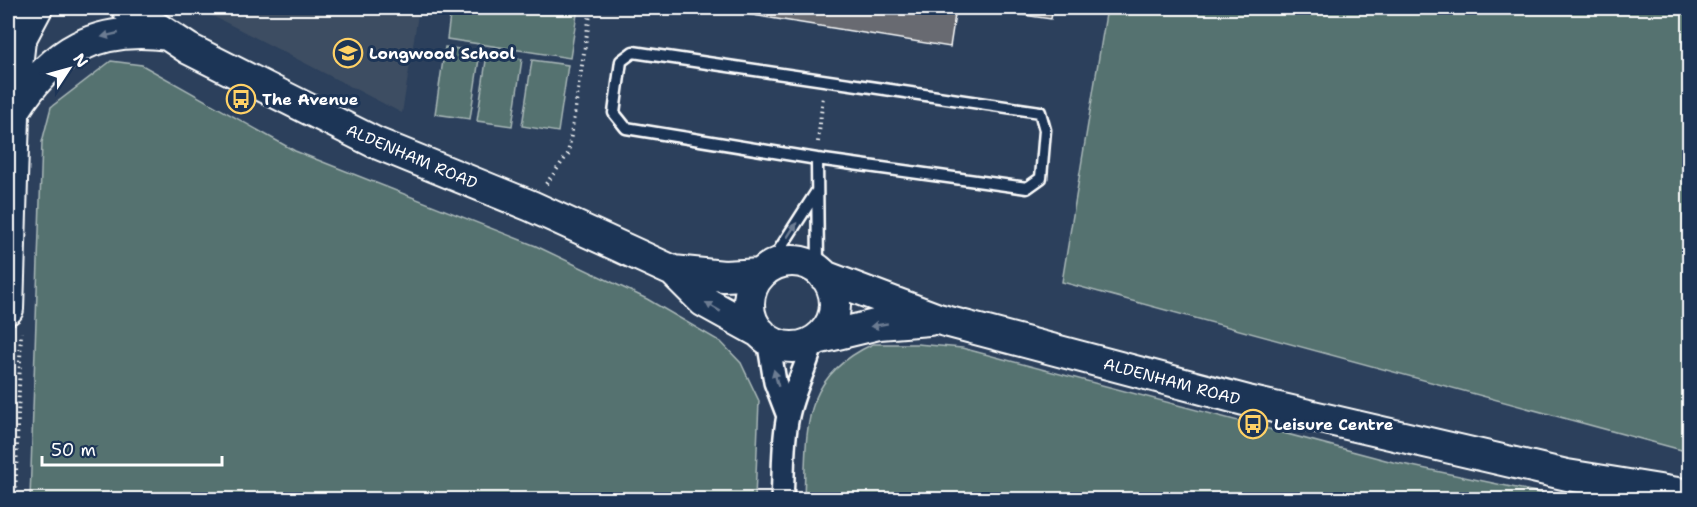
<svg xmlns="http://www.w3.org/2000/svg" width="1697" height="507" font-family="'Shantell Sans',sans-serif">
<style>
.built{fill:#3e4d62}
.green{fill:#557270;stroke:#aab8b8;stroke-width:1.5}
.building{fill:#676b71;stroke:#fff;stroke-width:1.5}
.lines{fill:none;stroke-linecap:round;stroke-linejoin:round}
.lane-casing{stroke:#fff;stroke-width:15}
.street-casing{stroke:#fff;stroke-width:26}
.secondary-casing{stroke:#fff;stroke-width:34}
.path{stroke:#fff;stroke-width:4;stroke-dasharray:1.5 4.5;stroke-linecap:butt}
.lane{stroke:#1d3557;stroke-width:10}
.street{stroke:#1d3557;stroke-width:21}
.secondary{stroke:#1d3557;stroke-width:30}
.oneway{fill:#6c7c92}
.labels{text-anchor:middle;stroke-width:6;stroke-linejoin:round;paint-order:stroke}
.poi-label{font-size:16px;font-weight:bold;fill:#fff;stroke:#1d3557;text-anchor:start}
.street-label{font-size:16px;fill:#fff;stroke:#1d3557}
</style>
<rect width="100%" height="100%" fill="#2c405c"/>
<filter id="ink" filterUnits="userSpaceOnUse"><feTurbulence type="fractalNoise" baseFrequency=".0167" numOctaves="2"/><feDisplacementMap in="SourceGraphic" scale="12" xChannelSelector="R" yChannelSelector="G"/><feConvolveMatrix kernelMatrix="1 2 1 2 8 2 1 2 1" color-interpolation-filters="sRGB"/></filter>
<g filter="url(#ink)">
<path class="built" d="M195 8H419L402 113 225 22Z"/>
<path class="green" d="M451 8H578L570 58 447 39Z
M1107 8H1689V452L1062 282Z
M445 47 480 52 470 119 435 114Z
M487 54 522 59 512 126 477 121Z
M532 60 568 65 558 132 522 126Z
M111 61 142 65 295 151 536 246 647 299 721 342 741 363 759 401 755 499H30L42 142 51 107Z
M873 344H917L962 348 1393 462 1569 499H804C807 429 800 378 873 344Z"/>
<path class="building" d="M709 8H956L950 47Z
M975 8H1053L1051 19Z"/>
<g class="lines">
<g class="lane-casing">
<path id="lane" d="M633 52 1040 112 1045 130 1041 178 1027 188 817 159 626 128 614 113 621 61Z
M817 159 818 270
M767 269 817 191"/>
</g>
<g class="street-casing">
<path id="street" d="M768 339 775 382 788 416
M782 500C784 472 782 443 788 416 793 390 807 367 813 341"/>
</g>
<g class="secondary-casing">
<path id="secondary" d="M127 8 189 49 376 143 531 206 673 271 724 276 761 274
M8 9 20 40
M15 110C52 51 97 25 168 35
M749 304a43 43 0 1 1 86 0a43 43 0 1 1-86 0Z
M673 271 703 301 761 333
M824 276 938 319 1248 401 1567 475 1690 495
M8 309 15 84 20 40 37 8
M817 339 879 324 929 320"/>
</g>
<path class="path" d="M818 142 823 96
M546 184 568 154 591 8
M15 500 21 332"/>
<use href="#lane" class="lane"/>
<use href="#street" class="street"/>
<use href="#secondary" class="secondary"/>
</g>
<defs><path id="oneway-solid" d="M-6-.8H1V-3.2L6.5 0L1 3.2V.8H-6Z" transform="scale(1.5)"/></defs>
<g class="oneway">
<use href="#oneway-solid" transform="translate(110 35) rotate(167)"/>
<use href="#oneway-solid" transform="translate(792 230) rotate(-57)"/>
<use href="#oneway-solid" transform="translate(713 307) rotate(-149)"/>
<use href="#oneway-solid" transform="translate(879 325) rotate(170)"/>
<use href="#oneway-solid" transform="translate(776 378) rotate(-105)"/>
</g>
</g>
<defs>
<g id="school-ring" transform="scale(1.5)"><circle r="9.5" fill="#1d3557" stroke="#ffd166" stroke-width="1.5"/><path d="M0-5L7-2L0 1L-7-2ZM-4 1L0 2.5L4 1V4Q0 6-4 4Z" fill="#ffd166"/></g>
<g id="bus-ring" transform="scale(1.5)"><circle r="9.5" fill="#1d3557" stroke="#ffd166" stroke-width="1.5"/><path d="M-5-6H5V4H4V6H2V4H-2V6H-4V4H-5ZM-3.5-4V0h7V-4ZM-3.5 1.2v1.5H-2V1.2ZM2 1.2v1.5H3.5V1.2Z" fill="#ffd166"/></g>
</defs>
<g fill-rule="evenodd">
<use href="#school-ring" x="348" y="53"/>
<use href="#bus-ring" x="241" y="99"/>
<use href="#bus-ring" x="1253" y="424"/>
</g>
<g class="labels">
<g class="poi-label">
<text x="369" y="59">Longwood School</text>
<text x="262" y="105">The Avenue</text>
<text x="1274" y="430">Leisure Centre</text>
</g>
<g class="street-label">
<text transform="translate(412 156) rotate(23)" y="6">ALDENHAM ROAD</text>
<text transform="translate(1172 381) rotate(15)" y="6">ALDENHAM ROAD</text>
</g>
</g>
<rect width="1697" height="507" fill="none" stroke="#1d3557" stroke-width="30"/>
<rect x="15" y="15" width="1667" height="477" fill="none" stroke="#fff" stroke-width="2" filter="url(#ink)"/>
<g transform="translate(69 69) rotate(54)" stroke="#1d3557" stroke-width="4.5" paint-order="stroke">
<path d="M0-4.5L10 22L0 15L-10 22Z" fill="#ffffff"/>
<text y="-9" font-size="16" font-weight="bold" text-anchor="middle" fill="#ffffff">N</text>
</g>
<path d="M42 456v9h180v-9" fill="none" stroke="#ffffff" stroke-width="3"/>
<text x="51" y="456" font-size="18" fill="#ffffff" stroke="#1d3557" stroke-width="4.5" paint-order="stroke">50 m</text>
</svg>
